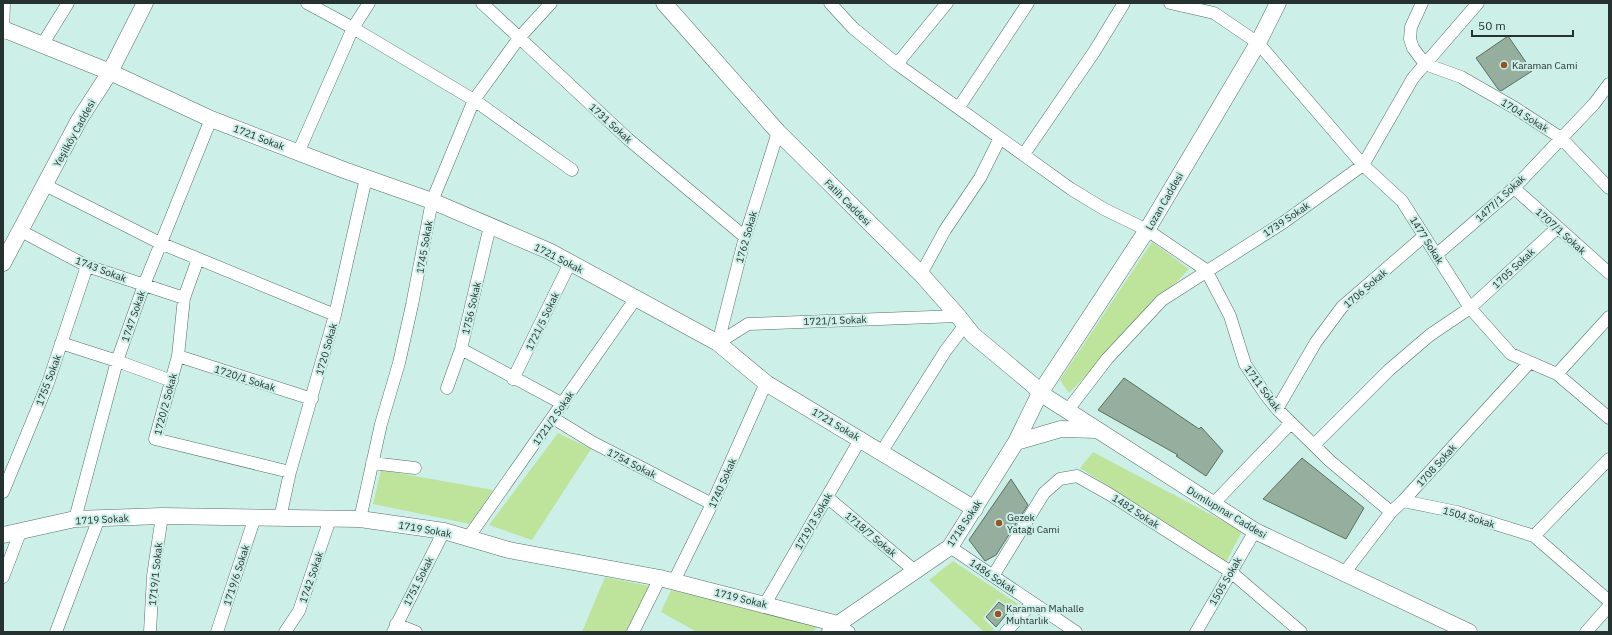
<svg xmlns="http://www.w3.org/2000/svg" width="1612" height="635" font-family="'IBM Plex Sans',sans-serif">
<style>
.green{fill:#bee39b}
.building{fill:#95ae9e;stroke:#587060}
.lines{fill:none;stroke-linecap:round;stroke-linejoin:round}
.street-casing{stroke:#53726c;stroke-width:13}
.secondary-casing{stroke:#53726c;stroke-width:17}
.street{stroke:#fff;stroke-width:12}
.secondary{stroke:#fff;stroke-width:16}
.poi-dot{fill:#965322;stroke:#ccefe8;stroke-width:1.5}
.labels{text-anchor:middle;stroke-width:4;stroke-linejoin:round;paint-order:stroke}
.poi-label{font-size:10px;fill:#253230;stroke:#ccefe8;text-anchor:start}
.street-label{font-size:10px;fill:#253230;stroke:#ccefe8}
</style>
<rect width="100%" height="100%" fill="#ccefe8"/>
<path class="green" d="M1152 242 1189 269 1069 393 1060 380Z
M558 433 591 449 532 540 489 525Z
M1093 452 1242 531 1226 562 1080 468Z
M381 470 493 490 470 524 373 504Z
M953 561 1018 604 1013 609 998 599 983 618 994 629 991 632H984L929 580Z
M605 577 649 586 626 632H582Z
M671 590 820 624 813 632H697L661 612Z"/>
<path class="building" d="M1508 36 1532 71 1501 91 1498 89 1476 58Z
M1124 378 1199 429 1201 427 1223 451 1206 476 1176 456 1178 455 1098 410Z
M1302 458 1364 508 1346 539 1263 499Z
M1011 479 1028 505 996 555 985 561 969 540Z
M999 602 1010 610 996 627 986 617Z"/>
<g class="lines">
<g class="street-casing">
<path id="street" d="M307 3 353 28 474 100 572 170
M482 3 628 139 745 237
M830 3 853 28 897 64 1071 189 1104 209 1147 230 1206 270 1230 316 1245 364 1265 394 1277 409 1330 461 1391 512
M1170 3 1214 13 1258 43 1363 165 1402 201 1470 308 1511 354 1557 374 1609 418
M1422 3 1411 27 1410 39 1413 48 1425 64 1461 77 1515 108 1561 138 1609 188
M3 33 4 3
M42 45 68 3
M897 64 947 3
M959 107 1028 3
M298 153 353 28 369 3
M1024 154 1094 52 1124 3
M45 185 160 243 335 315
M1514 188 1609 273
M21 231 87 266 184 298
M1436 255 1514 188 1594 104 1609 84
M198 259 184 298 178 356 155 439 290 472
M921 274 945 230 980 178 1000 138
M61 343 117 361 172 381
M718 343 748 324 958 316
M718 343 745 237 778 132
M461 349 563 404
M178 356 312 399
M1557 374 1609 317
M513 379 570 263
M447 388 461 349 490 226
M1277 409 1316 342 1342 307 1424 236
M1067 411 1107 359 1162 300 1284 222 1363 165 1413 78 1478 3
M553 418 592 442 712 504
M1314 445 1389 370 1430 335 1470 308 1557 228
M882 451 946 350 965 325
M372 463 415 468
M3 492 48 383 87 266
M827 497 915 571
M1403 501 1457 512 1534 536 1609 601
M1213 504 1291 423
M280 518 290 472 335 315 366 178
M75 519 117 361 144 285 211 119
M360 519 381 424 399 363 412 305 432 201 474 100 519 38 551 3
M1534 536 1609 459
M468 538 636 298
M950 547 1076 632
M1345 572 1391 512 1403 501 1530 362
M993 576 1044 493 1060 479 1077 476 1109 494 1231 572 1301 632
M3 577 21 530
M674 581 712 504 766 383
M765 604 861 438
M396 624 416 632
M838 624 849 632
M56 632 99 518
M150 632 153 576 162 516
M217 632 255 517
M285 632 299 611 330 519
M393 632 444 531
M633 632 660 578
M1006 632 1032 603
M1196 632 1255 531
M1586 632 1609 606"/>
</g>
<g class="secondary-casing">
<path id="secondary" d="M664 3 778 132 921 274 958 316 973 335 1033 385 1040 393 1255 531 1469 632
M3 29 110 72 211 119 344 170 432 201 549 251 718 343 766 383 975 509
M3 263 79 120 110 72 145 3
M1016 442 1061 429 1097 430
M3 535 75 519 162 516 360 519 444 531 509 550 660 578 838 624
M830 631 838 624 950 547 1016 442 1040 393 1147 230 1258 43 1278 3"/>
</g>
<use href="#street" class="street"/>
<use href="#secondary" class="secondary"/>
</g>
<g class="poi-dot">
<circle cx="1504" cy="65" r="4"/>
<circle cx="999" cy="523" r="4"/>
<circle cx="998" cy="614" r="4"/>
</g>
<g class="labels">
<g class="poi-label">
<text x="1512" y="69">Karaman Cami</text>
<text x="1007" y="521">Gezek<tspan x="1007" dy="12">Yatağı Cami</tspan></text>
<text x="1006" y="612">Karaman Mahalle<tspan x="1006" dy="12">Muhtarlık</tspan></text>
</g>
<g class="street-label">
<text transform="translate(1525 115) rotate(32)" y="4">1704 Sokak</text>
<text transform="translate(611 123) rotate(42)" y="4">1731 Sokak</text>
<text transform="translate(74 133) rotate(-61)" y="4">Yeşilköy Caddesi</text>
<text transform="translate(259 137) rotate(21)" y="4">1721 Sokak</text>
<text transform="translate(1500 198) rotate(-43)" y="4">1477/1 Sokak</text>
<text transform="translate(1164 201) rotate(-60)" y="4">Lozan Caddesi</text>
<text transform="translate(848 202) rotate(45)" y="4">Fatih Caddesi</text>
<text transform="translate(1286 219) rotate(-34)" y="4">1739 Sokak</text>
<text transform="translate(1561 231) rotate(42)" y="4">1707/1 Sokak</text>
<text transform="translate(746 237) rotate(-74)" y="4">1762 Sokak</text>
<text transform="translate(1427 240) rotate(58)" y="4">1477 Sokak</text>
<text transform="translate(424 247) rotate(-80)" y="4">1745 Sokak</text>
<text transform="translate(559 258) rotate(27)" y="4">1721 Sokak</text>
<text transform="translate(1513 268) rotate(-43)" y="4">1705 Sokak</text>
<text transform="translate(101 269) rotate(21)" y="4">1743 Sokak</text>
<text transform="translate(1365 288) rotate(-41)" y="4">1706 Sokak</text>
<text transform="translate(471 308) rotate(-77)" y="4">1756 Sokak</text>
<text transform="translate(133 316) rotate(-71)" y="4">1747 Sokak</text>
<text transform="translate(835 320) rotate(-2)" y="4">1721/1 Sokak</text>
<text transform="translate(542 321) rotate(-64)" y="4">1721/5 Sokak</text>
<text transform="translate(326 349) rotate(-74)" y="4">1720 Sokak</text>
<text transform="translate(245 378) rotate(18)" y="4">1720/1 Sokak</text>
<text transform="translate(48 380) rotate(-69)" y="4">1755 Sokak</text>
<text transform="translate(1263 388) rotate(54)" y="4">1711 Sokak</text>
<text transform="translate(165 404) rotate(-75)" y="4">1720/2 Sokak</text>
<text transform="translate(553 418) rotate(-55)" y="4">1721/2 Sokak</text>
<text transform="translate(836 424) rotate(31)" y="4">1721 Sokak</text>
<text transform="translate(632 463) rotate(27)" y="4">1754 Sokak</text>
<text transform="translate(1436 465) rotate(-48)" y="4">1708 Sokak</text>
<text transform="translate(722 483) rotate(-66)" y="4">1740 Sokak</text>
<text transform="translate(1136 511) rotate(33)" y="4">1482 Sokak</text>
<text transform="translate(1227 512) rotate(31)" y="4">Dumlupınar Caddesi</text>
<text transform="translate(1469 517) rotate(16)" y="4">1504 Sokak</text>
<text transform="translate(102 519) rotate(-3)" y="4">1719 Sokak</text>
<text transform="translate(813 521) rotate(-60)" y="4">1719/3 Sokak</text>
<text transform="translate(964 523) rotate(-56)" y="4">1718 Sokak</text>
<text transform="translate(425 529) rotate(10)" y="4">1719 Sokak</text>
<text transform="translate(871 534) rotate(40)" y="4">1718/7 Sokak</text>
<text transform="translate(155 574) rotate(-84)" y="4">1719/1 Sokak</text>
<text transform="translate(236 575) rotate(-72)" y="4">1719/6 Sokak</text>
<text transform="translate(993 576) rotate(34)" y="4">1486 Sokak</text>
<text transform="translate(311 577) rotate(-71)" y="4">1742 Sokak</text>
<text transform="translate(418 581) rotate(-63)" y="4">1751 Sokak</text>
<text transform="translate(1225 581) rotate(-60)" y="4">1505 Sokak</text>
<text transform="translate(741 598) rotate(14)" y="4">1719 Sokak</text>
</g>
</g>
<rect width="1612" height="635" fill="none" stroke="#253230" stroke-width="8"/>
<path d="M1472 30v6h101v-6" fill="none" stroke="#253230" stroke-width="2"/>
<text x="1478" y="30" font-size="12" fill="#253230" stroke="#ccefe8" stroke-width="3" paint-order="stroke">50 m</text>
</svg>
